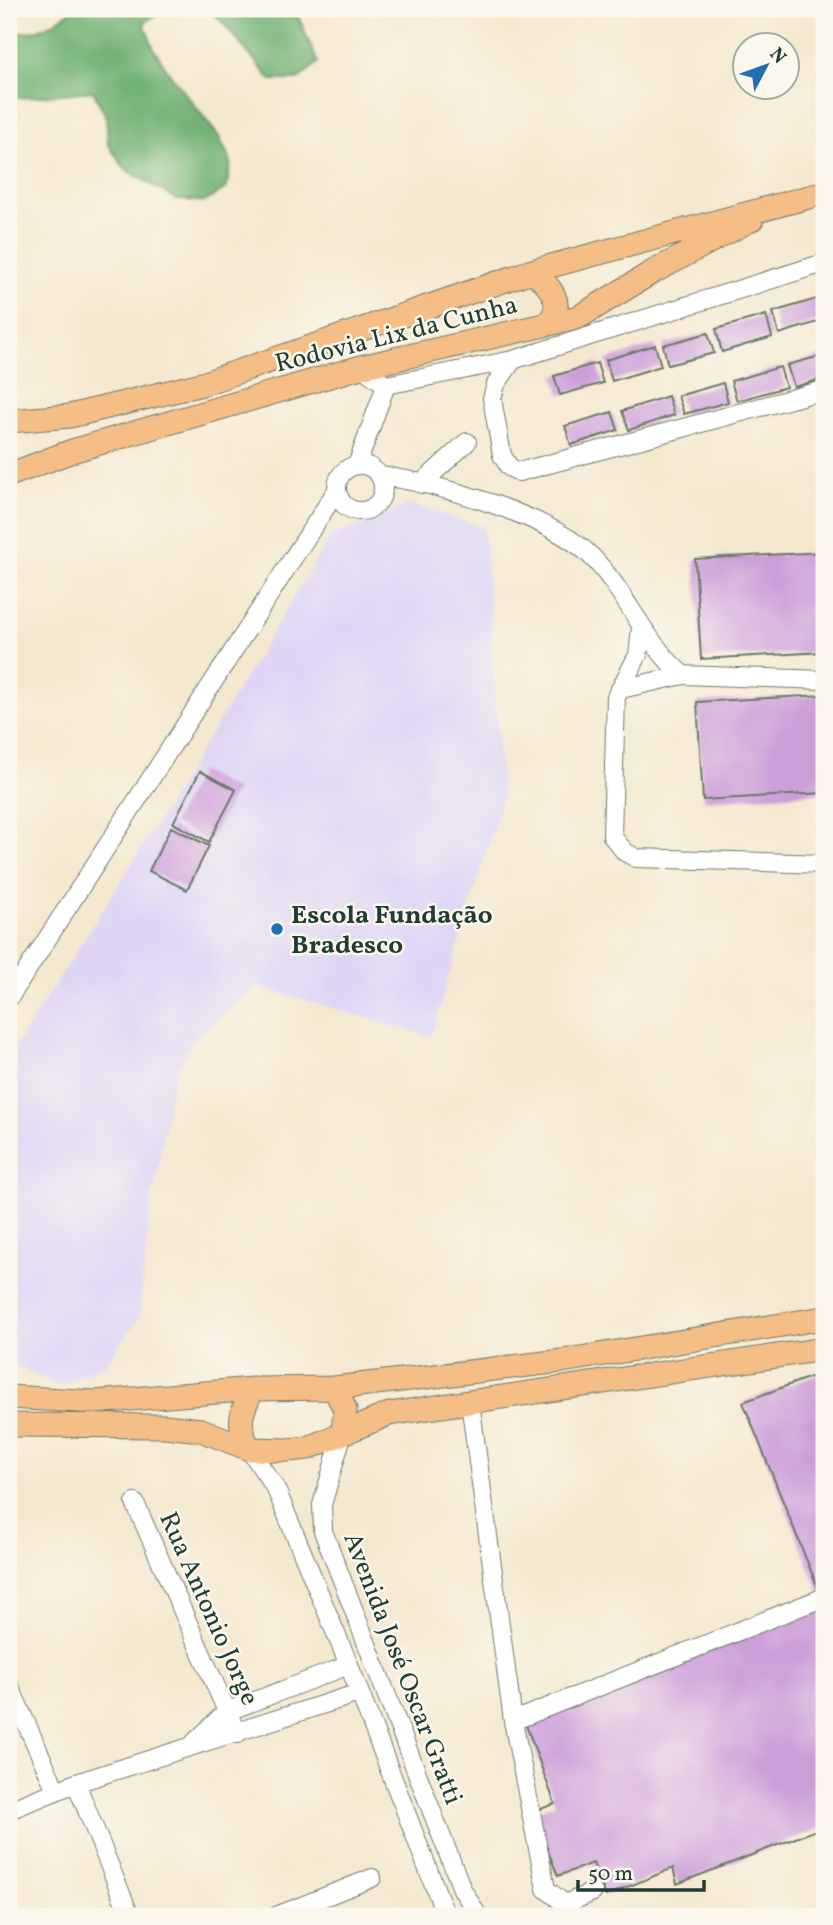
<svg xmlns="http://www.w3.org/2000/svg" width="833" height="1925" font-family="Vollkorn,serif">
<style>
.built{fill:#ded5f5}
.forest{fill:#72b274;stroke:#487854;stroke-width:2}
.building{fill:#cc9fda}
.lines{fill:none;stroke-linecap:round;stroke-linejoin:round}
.minor-casing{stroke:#6a796a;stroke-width:20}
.major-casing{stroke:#6a796a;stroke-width:25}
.minor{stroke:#fff;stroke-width:18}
.major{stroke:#f6be87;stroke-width:23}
.poi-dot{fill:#1f6fb2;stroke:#fbf7ec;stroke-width:2.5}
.labels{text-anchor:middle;stroke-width:5;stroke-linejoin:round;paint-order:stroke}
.street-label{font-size:26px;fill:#1f3d34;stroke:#fbf7ec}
.poi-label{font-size:26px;font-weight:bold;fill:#1f3d34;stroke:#fbf7ec;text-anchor:start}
</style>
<rect width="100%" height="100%" fill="#fbf7ec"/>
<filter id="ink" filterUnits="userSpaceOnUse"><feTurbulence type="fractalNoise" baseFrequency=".0143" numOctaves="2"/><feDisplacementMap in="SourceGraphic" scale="14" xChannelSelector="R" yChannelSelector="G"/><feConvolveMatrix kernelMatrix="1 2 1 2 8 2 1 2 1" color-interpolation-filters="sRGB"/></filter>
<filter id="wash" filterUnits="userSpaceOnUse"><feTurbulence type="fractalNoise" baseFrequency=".00686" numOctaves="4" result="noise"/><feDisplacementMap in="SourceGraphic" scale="28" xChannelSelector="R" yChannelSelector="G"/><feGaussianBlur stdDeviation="1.57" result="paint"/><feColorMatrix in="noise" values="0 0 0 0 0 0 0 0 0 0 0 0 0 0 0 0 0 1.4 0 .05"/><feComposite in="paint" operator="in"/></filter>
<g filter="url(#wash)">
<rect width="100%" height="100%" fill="#f4e8cf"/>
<path class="built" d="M410 504 484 527 502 799 431 1037 257 986 194 1038 173 1078 149 1218 139 1319 105 1364 60 1386 9 1362V1056L127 872 330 537Z"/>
<path class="forest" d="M73 9H165L144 23 154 49 168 71 219 137 231 162 227 187 205 202 176 199 125 169 108 144 106 116 93 91 9 99V32C36 35 52 26 73 9Z
M202 9H295L318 63 297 80H271L218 17Z"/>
<g id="blocks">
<path class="building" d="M820 298 824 320 779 334 773 312Z
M766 315 772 337 722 352 716 329Z
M708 333 714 353 668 365 663 345Z
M655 345 661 366 612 381 606 360Z
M824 355V378L794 387 787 365Z
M597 363 603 383 560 395 554 376Z
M780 367 786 387 737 401 731 381Z
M723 383 728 402 684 414 678 396Z
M668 396 674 415 629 430 622 411Z
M612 412 618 430 571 445 565 426Z
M824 552V652L701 659 695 559Z
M824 695V793L703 800 697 702Z
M200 771 236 790 209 842 173 823Z
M171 827 209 846 187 890 149 871Z
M824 1372V1827L677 1884 673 1868 606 1896 593 1863 558 1876 532 1812 555 1804 526 1725 823 1601 743 1402Z"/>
</g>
</g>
<g filter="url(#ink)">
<use href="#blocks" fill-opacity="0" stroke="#6a796a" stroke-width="2"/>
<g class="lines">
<g class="minor-casing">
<path id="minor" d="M824 263 513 360 496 384 492 399 502 455 509 467 519 472 824 390
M361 367 386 385 513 360
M357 465 386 385
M337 488a23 23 0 1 1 46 0a23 23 0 1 1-46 0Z
M380 476C436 482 553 517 592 557 627 593 644 642 683 675L824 680
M421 484 467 442
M641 628 638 655 616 697 612 836 625 852 636 858 824 864
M621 689 683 675
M9 998 337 490
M470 1402 513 1721 546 1889 565 1904 593 1892
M343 1432 322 1505 323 1531 462 1889 478 1916
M249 1449 276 1489 349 1665 446 1916
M135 1503 237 1734
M9 1685 56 1790
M513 1721 822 1598
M194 1743 226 1712 349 1665
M76 1783 130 1916
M9 1810 76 1783 359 1693
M276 1916 372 1878"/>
</g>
<g class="major-casing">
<path id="major" d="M532 271C550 286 567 303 547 324
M9 421 70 416 202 384 532 271 824 193
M9 475 72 451 361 367 579 317 651 273 752 219
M334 1388 345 1409 343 1432
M9 1397 95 1402 253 1389 334 1388 562 1361 824 1318
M9 1425 165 1426 201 1430 249 1449 288 1450 308 1448 389 1414 824 1349
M249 1449C237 1424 240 1413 253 1389"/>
</g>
<use href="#minor" class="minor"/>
<use href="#major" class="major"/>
</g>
</g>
<circle class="poi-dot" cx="277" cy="929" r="7"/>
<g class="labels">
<g class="street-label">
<text transform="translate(396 333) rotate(-14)" y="9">Rodovia Lix da Cunha</text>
<text transform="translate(210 1608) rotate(66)" y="9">Rua Antonio Jorge</text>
<text transform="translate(404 1668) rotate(69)" y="9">Avenida José Oscar Gratti</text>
</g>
<g class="poi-label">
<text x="291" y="923">Escola Fundação<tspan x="291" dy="30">Bradesco</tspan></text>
</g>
</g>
<rect width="833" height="1925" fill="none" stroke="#fbf7ec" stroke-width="35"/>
<g transform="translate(766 66) rotate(49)"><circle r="33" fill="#fbf7ec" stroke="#a3ada2" stroke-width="2"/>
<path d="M0-5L12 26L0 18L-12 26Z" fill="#1f6fb2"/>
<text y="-10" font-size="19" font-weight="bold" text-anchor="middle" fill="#1f3d34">N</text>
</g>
<path d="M578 1880v10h126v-10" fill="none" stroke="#1f3d34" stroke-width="3.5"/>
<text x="588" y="1880" font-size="21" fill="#1f3d34" stroke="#fbf7ec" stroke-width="5" paint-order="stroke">50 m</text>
</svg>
